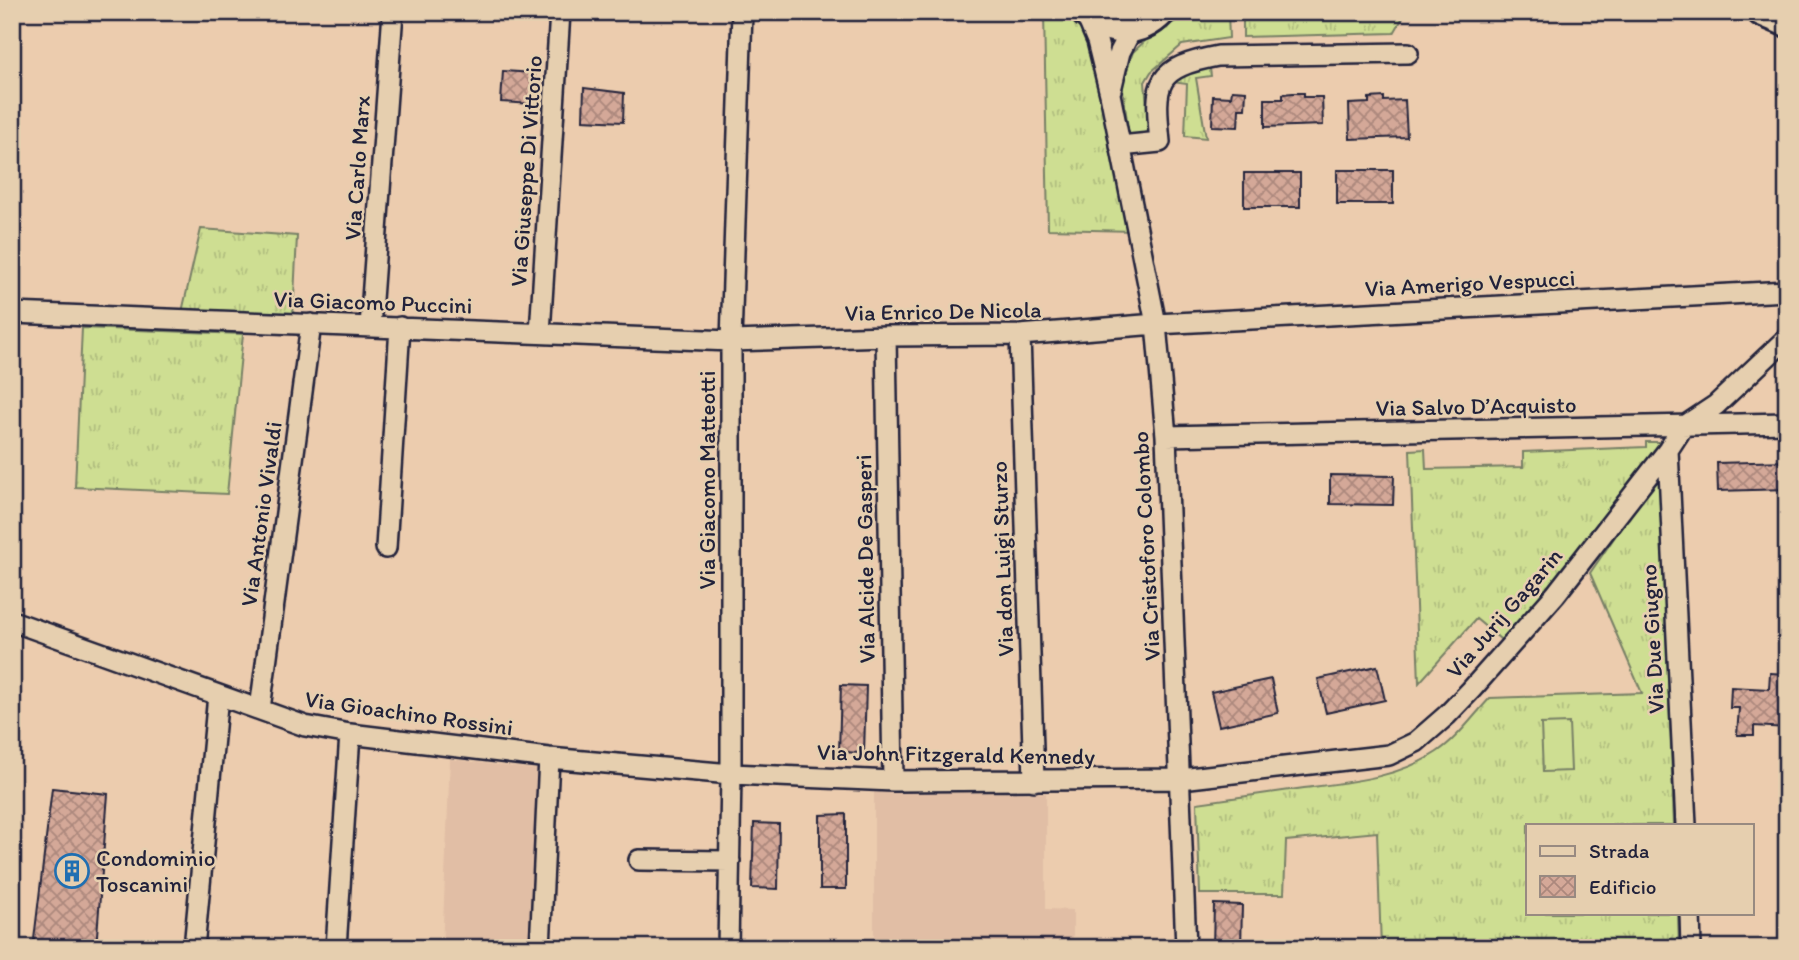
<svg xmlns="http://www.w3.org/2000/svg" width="1799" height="960" font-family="Itim,sans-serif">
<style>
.built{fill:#e1bea5}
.grass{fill:url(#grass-tufts);stroke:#788066;stroke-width:2}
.garden{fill:#cede92;stroke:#788066;stroke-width:2}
.building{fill:url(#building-cross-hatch);stroke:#22223b;stroke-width:2}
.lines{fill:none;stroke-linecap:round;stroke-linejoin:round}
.street-casing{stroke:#22223b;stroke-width:24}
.secondary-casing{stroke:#22223b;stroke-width:32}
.street{stroke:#e6cfaf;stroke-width:19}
.secondary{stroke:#e6cfaf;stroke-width:26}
.labels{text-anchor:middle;stroke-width:5;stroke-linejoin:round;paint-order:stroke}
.street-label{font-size:23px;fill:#22223b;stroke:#e6cfaf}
.poi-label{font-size:23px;fill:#22223b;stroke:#e6cfaf;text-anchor:start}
</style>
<defs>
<pattern id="grass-tufts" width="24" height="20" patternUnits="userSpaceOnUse" patternTransform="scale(1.75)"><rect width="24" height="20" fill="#cede92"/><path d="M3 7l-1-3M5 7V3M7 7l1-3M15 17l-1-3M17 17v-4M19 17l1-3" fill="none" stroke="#b1be7f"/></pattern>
<pattern id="building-cross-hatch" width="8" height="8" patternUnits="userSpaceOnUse" patternTransform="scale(1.75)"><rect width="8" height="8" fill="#d4a898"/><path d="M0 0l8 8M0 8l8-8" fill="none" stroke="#ac887d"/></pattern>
</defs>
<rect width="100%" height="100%" fill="#ecccae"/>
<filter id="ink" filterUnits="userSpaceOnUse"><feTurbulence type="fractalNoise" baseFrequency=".0143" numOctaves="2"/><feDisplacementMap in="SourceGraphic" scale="14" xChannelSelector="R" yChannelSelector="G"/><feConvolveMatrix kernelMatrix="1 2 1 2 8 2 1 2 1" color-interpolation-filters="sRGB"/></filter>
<g filter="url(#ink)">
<path class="built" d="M450 759 539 770 530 948H442Z
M874 792 1046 793V909L1073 910V948H874Z"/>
<path class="grass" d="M1044 12H1075L1094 45 1135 231 1048 229Z
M1406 12 1394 33 1243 37V13Z
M1228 13 1229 38 1182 45 1151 72 1145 82 1149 134 1129 136 1122 83 1133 52 1158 29 1185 17Z
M1209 62 1211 76 1196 78 1206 138 1185 136 1187 84 1172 82 1173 78Z
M201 229 297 236 293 317 182 312Z
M82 328 243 334 227 494 75 487Z
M1646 442H1666L1505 643 1476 619 1419 683 1410 450 1425 449 1426 469 1523 467V452L1646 447Z
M1660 471 1674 825H1528V913H1678L1679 948H1381L1377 832 1286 841 1284 894H1200L1197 803C1233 798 1268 793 1304 788 1350 782 1398 778 1437 752 1458 738 1473 716 1490 698L1642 693 1590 573Z"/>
<path class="garden" d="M1569 723 1571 771 1543 772 1541 724Z"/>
<path class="building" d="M503 71 535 73 533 104 501 102Z
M584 88 624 93 623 122 583 120Z
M1232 90 1246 91 1245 109H1239L1238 127 1212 126 1213 96 1231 97Z
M1293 93H1304V97H1322L1323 125 1265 127V99H1283V94Z
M1384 97V101L1405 100 1407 137 1350 139 1349 104 1369 103V98Z
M1337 170H1393V204H1337Z
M1244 173H1300V207H1244Z
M1787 461V489L1718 491 1717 463Z
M1330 475 1394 476 1393 505 1330 504Z
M1377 666 1385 700 1326 713 1318 679Z
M1770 673 1787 674V728L1754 726V735H1737L1739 708H1730L1731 687 1769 689Z
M1271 679 1278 713 1219 726 1211 692Z
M841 685 866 686 864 753 839 752Z
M52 788 108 794 96 948H33Z
M846 814V889H820V815Z
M754 823 779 824 778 889 752 888Z
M1214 904 1242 905 1241 948H1213Z"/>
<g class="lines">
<g class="street-casing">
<path id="street" d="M1086 15 1097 41 1110 94 1156 324 1166 436 1186 948
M1111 90 1120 52 1132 29
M1120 146 1160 142C1154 81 1155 68 1218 56L1408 53
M12 313 731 341 886 336 1020 335 1156 324 1787 291
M370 327 393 12
M540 333 560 12
M1020 335 1034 781
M886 336 893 781
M1166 436 1787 423
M1668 450 1686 825
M386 548 400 327
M12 621 305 726 350 734 549 758 731 774 893 781 1181 779 1389 755 1416 742 1447 715 1471 690 1555 595 1668 450 1683 427 1716 405 1787 338
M260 709 311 324
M639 860 730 861
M1690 913 1691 948
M194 948 218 695
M336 948 350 734
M540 948 549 758
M728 948 731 774V341L742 12"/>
</g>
<g class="secondary-casing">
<path id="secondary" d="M1084 12C1107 34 1139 36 1162 12
M1761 12 1787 23"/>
</g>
<use href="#street" class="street"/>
<use href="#secondary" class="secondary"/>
</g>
</g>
<defs>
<g id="building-ring" transform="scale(1.75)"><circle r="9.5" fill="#e6cfaf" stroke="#1f6fb2" stroke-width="1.5"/><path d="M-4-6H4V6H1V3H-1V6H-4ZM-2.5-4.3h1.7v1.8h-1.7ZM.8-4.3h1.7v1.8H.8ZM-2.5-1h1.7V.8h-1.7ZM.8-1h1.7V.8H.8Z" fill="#1f6fb2"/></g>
</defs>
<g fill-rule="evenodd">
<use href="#building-ring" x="72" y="871"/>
</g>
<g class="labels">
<g class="street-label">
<text transform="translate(357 168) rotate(-86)" y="8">Via Carlo Marx</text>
<text transform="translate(526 171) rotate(-86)" y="8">Via Giuseppe Di Vittorio</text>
<text transform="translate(1470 283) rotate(-3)" y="8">Via Amerigo Vespucci</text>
<text transform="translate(373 302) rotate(2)" y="8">Via Giacomo Puccini</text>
<text transform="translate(943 311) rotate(-1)" y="8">Via Enrico De Nicola</text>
<text transform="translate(1476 406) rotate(-1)" y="8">Via Salvo D’Acquisto</text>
<text transform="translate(707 480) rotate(-90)" y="8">Via Giacomo Matteotti</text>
<text transform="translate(261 514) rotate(-82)" y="8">Via Antonio Vivaldi</text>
<text transform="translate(1146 546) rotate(-93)" y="8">Via Cristoforo Colombo</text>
<text transform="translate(865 559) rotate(-91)" y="8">Via Alcide De Gasperi</text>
<text transform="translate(1002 559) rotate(-92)" y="8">Via don Luigi Sturzo</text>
<text transform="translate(1504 613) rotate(-49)" y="8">Via Jurij Gagarin</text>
<text transform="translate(1652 639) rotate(-93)" y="8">Via Due Giugno</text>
<text transform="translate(409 713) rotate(8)" y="8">Via Gioachino Rossini</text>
<text transform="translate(956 754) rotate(1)" y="8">Via John Fitzgerald Kennedy</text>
</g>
<g class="poi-label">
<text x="96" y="866">Condominio<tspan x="96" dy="26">Toscanini</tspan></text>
</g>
</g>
<rect width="1799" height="960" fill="none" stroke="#e6cfaf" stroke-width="42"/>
<rect x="21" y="21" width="1757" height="918" fill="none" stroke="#22223b" stroke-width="2.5" filter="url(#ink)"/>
<rect x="1526" y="824" width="228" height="91" fill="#e6cfaf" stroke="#988a81" stroke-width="2"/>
<rect x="1540" y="846" width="35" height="10" fill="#e6cfaf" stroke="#988a81" stroke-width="2"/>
<text x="1589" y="858" font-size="21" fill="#22223b">Strada</text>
<rect x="1540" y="876" width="35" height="21" fill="url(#building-cross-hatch)" stroke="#988a81" stroke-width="2"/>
<text x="1589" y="894" font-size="21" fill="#22223b">Edificio</text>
</svg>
